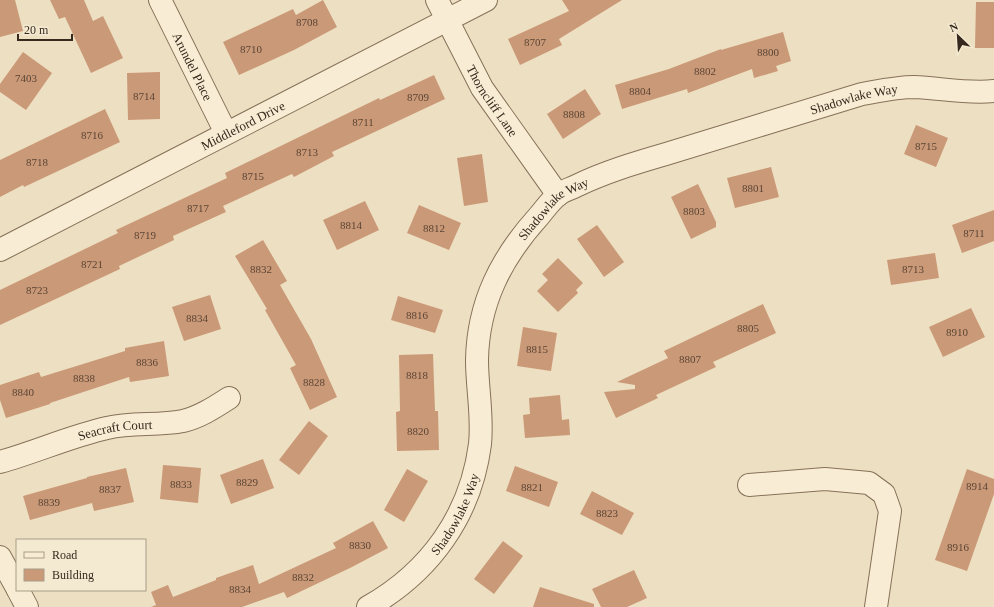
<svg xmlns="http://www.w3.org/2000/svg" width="994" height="607" font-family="Georgia,serif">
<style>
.building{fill:#ca9978}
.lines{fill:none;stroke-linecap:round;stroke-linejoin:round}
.minor-casing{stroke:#867159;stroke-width:24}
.minor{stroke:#f8edd4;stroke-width:22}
.labels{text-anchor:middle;stroke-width:3;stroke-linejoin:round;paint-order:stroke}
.number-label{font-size:11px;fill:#5b4534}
.street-label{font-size:13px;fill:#36291d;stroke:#f4ead1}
</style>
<rect width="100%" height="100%" fill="#eddfc1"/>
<path class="building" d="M0 0H15L23 31 0 37Z
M50 0H84L93 21 103 16 123 58 91 73 65 17 59 19Z
M323 0 337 27 294 50 239 75 223 42 293 9 296 15Z
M562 0H622L559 39 562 45 520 65 508 39 569 11Z
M976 2H994V48H975Z
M783 32 791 61 776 66 778 71 754 78 752 69 688 93 687 89 622 109 615 85 669 69 721 49V50Z
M23 52 52 73 26 110 0 92V84Z
M160 72V119L128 120 127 73Z
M434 75 445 99 332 152 334 156 294 177 292 174 223 206 226 212 173 236 174 240 119 266 120 269 0 325V290L118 233 116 230 227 178 225 173 379 98 380 100Z
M585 89 601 114 563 139 547 114Z
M105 109 120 142 24 187 23 185 0 197V160Z
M916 125 948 138 936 167 904 154Z
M482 154 488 202 464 206 457 158Z
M771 167 779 197 735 208 727 178Z
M698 184 716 222V227L691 239 671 197Z
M365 201 379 230 337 250 323 220Z
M419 205 461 223 449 250 407 233Z
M994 210V241L962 253 952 225Z
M597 225 624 262 604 277 577 239Z
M263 240 287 281 280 285 311 339 337 397 310 410 290 368 296 365 265 310 267 309 235 256Z
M935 253 939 278 891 285 887 260Z
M558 258 583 283 576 290 578 293 558 312 537 291 548 280 542 274Z
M210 295 221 329 184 341 172 307Z
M398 296 443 310 435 333 391 320Z
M763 304 776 333 713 362 716 367 656 395 658 398 616 418 604 392 635 389V385L617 382 668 358 664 351Z
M971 308 985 337 943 357 929 327Z
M523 327 557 333 551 371 517 366Z
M164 341 169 376 130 382 129 377 50 403V404L6 418 0 400V385L39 372 41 377 125 351V348Z
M433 354 435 411H438L439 450 397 451 396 412 400 411 399 355Z
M560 395 562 420 569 419 570 435 525 438 523 415 530 414 529 398Z
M309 421 328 436 299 475 279 460Z
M263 459 274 488 231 504 220 475Z
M163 465 201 468 198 503 160 499Z
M515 466 558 482 549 507 506 491Z
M126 468 134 502 94 511 92 503 30 520 23 496 87 478V477Z
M407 469 428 481 404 522 384 510Z
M967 469 994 479V494L967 571 935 560Z
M592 491 634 513 622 535 580 514Z
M373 521 388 548 352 567 287 598 284 592 242 607H151L156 605 151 592 168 585 173 597 216 580V578L253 565 259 584 336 548 333 543Z
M503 541 523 556 494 594 474 579Z
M634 570 647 598 627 607H601L592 589Z
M540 587 594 604V607H533Z"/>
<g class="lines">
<g class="minor-casing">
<g id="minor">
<path id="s1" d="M160 0 226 133"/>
<path id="s2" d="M437 0 482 88 558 195"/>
<path id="s3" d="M0 250 486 0"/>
<path id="s4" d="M0 462C36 452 71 436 107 428 132 422 158 426 183 421 200 417 215 407 229 398"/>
<path d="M749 485 825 479 869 483 884 494 890 511 876 607"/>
<path d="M0 557 17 588"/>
<path d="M18 590 27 607"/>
<path id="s5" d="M368 607C430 572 471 515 480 444 483 416 477 388 477 360 478 303 501 258 539 216 545 209 551 200 558 195 562 191 570 189 576 186 605 172 635 163 666 154 731 134 797 114 862 94 879 91 897 87 914 87 941 88 967 94 994 91"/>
</g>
</g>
<use href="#minor" class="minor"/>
</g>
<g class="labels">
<g class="number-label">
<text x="307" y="26">8708</text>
<text x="535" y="46">8707</text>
<text x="251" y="53">8710</text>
<text x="768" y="56">8800</text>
<text x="705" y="75">8802</text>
<text x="26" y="82">7403</text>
<text x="640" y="95">8804</text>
<text x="144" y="100">8714</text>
<text x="418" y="101">8709</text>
<text x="574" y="118">8808</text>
<text x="363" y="126">8711</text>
<text x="92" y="139">8716</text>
<text x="926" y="150">8715</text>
<text x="307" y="156">8713</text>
<text x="37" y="166">8718</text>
<text x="253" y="180">8715</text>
<text x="753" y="192">8801</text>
<text x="198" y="212">8717</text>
<text x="694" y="215">8803</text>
<text x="351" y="229">8814</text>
<text x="434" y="232">8812</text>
<text x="974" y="237">8711</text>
<text x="145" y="239">8719</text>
<text x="92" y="268">8721</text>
<text x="261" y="273">8832</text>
<text x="913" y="273">8713</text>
<text x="37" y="294">8723</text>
<text x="417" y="319">8816</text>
<text x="197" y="322">8834</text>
<text x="748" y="332">8805</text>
<text x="957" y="336">8910</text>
<text x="537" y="353">8815</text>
<text x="690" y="363">8807</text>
<text x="147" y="366">8836</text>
<text x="417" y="379">8818</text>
<text x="84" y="382">8838</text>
<text x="314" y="386">8828</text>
<text x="23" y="396">8840</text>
<text x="418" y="435">8820</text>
<text x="247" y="486">8829</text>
<text x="181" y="488">8833</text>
<text x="977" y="490">8914</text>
<text x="532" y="491">8821</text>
<text x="110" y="493">8837</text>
<text x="49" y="506">8839</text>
<text x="607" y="517">8823</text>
<text x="360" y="549">8830</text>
<text x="958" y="551">8916</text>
<text x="303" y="581">8832</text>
<text x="240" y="593">8834</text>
</g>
<g class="street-label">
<text dy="5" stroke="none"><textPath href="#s1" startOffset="74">Arundel Place</textPath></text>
<text dy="5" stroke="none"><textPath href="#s2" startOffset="115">Thorncliff Lane</textPath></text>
<text dy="5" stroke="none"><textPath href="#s5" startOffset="790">Shadowlake Way</textPath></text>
<text dy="5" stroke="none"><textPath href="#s3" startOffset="273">Middleford Drive</textPath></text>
<text dy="5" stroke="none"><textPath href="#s5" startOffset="466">Shadowlake Way</textPath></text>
<text dy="5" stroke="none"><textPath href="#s4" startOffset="120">Seacraft Court</textPath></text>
<text dy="5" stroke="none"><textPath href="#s5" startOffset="130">Shadowlake Way</textPath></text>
</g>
</g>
<rect x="16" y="539" width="130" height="52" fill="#f4ead1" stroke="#a89d89"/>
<rect x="24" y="552" width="20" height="6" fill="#f8edd4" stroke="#a89d89"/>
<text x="52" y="559" font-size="12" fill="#36291d">Road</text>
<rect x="24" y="569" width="20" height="12" fill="#ca9978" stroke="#a89d89"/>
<text x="52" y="579" font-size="12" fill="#36291d">Building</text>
<g transform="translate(958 36) rotate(335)" stroke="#f4ead1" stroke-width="3" paint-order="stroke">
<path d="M0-3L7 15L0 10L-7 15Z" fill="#36291d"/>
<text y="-6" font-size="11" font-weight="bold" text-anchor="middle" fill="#36291d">N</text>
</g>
<path d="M18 34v6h54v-6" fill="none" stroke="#36291d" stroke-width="2"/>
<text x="24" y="34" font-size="12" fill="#36291d" stroke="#f4ead1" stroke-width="3" paint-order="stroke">20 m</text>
</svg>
